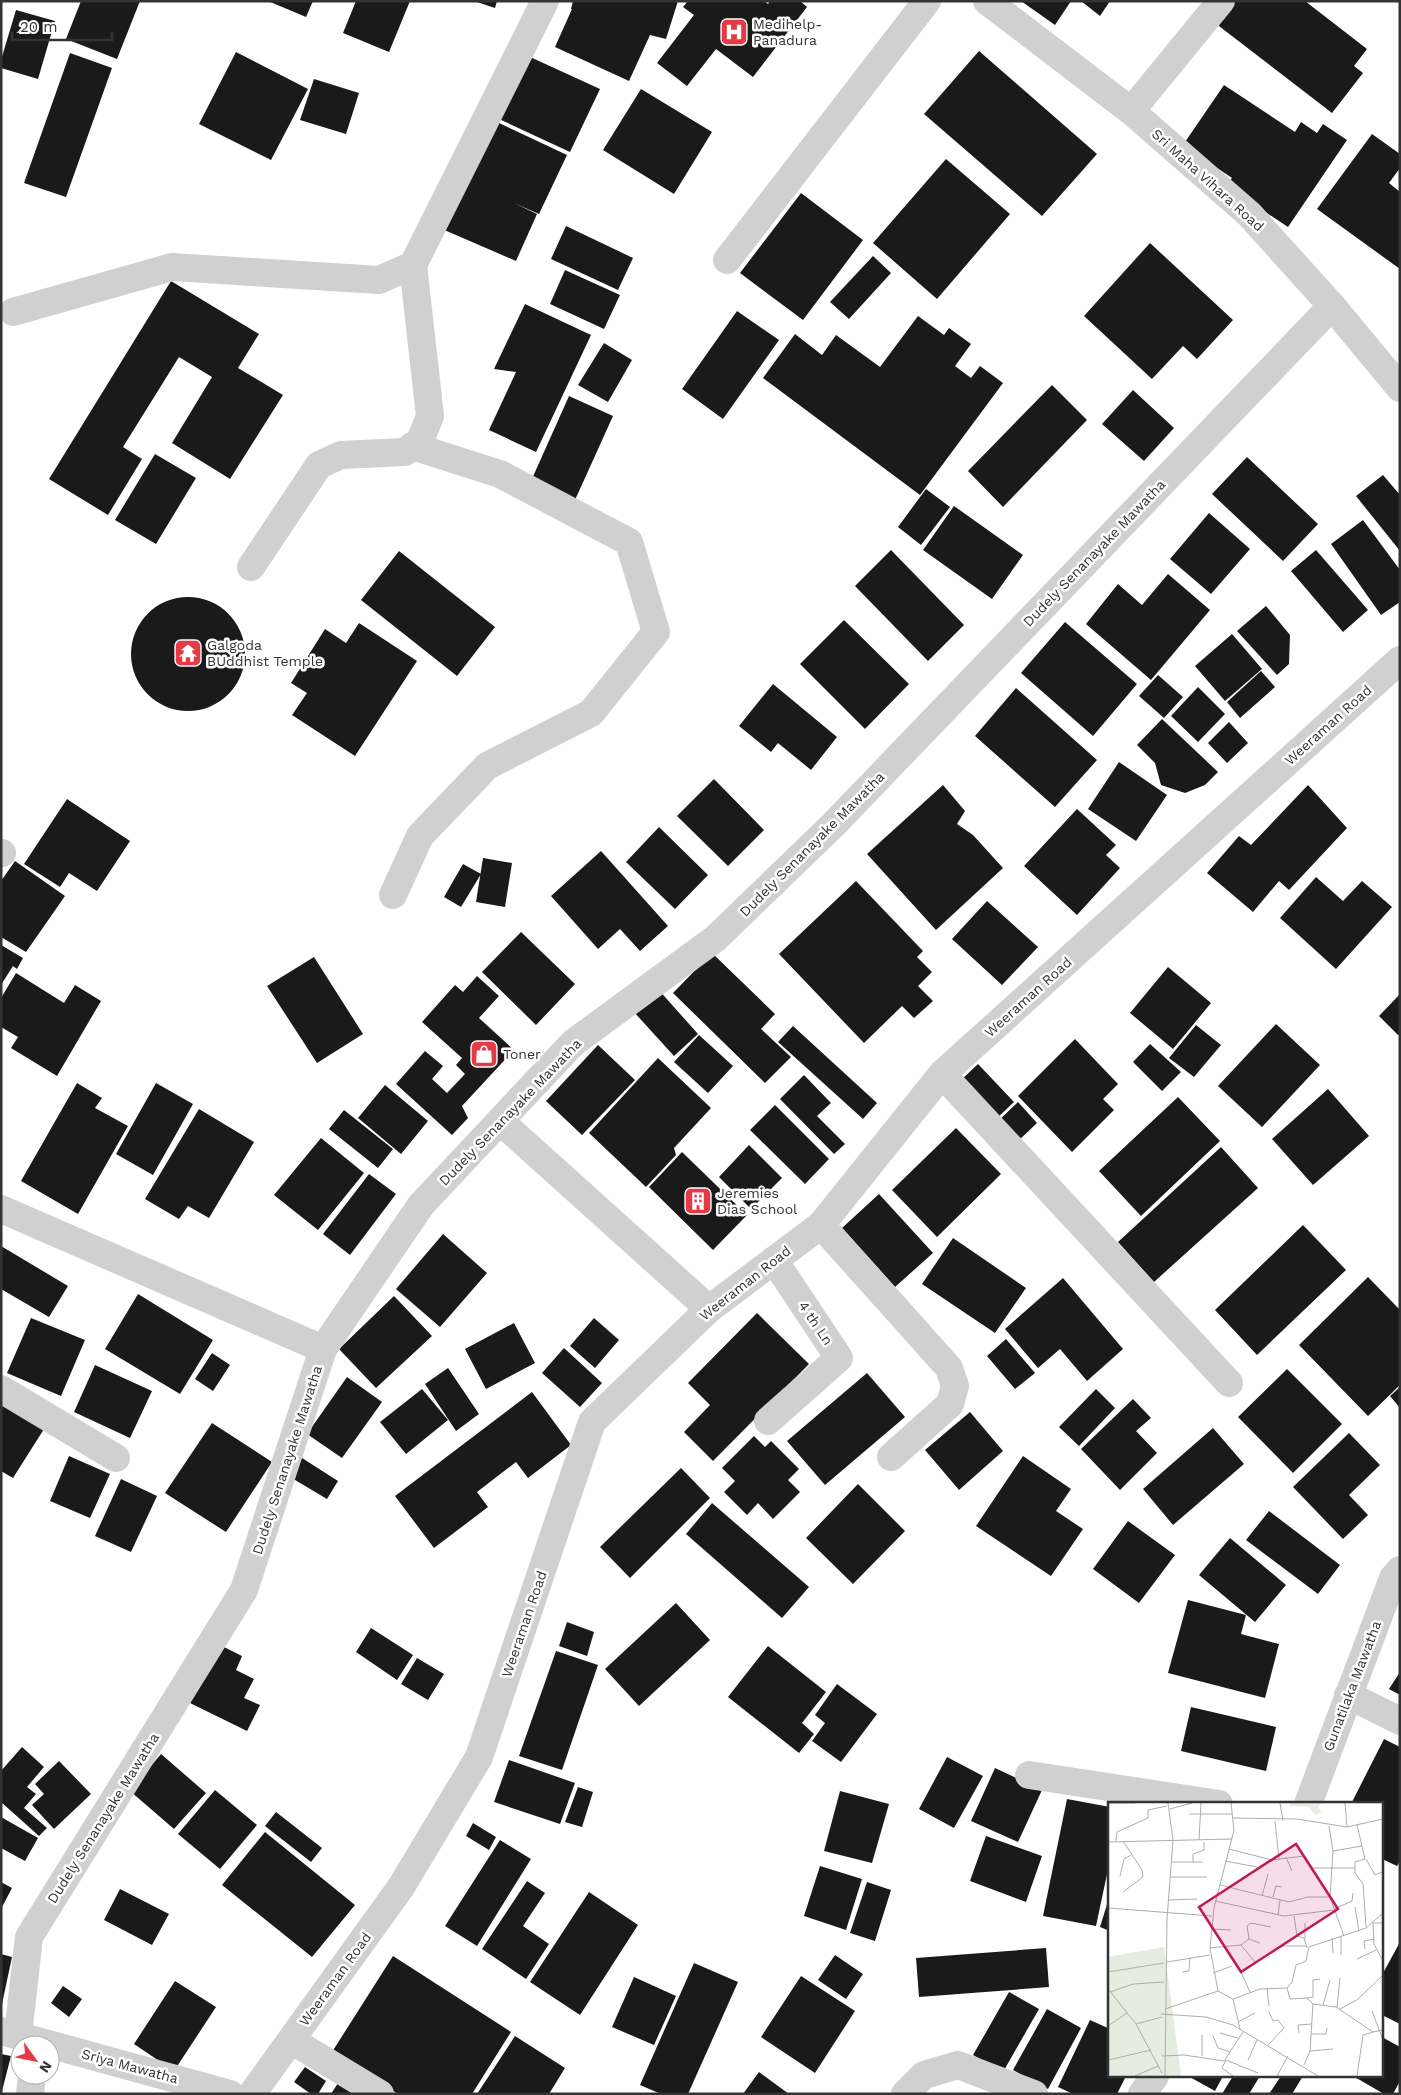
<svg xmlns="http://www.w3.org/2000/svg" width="1401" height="2095" font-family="'Work Sans',sans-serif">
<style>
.building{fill:#1a1a1a}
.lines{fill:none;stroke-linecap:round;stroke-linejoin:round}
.minor{stroke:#d0d0d0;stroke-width:28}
.tertiary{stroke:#d0d0d0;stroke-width:28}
.labels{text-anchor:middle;stroke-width:5;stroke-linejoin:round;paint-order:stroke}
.poi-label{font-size:14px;fill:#333;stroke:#fff;text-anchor:start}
.street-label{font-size:14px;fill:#333;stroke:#fff}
.inset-road{fill:none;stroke:#adadad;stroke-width:1}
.view{fill:#c2185b;fill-opacity:0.15;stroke:#c2185b;stroke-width:2.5}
.inset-edge{fill:none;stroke:#333;stroke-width:2.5}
</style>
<rect width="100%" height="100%" fill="#fff"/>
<path class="building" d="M81 1H140L117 59 66 39Z
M268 1H313L306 17Z
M356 1H410L389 52 343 33Z
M474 1H497L495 8Z
M573 1H678L666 39 650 35 629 81 555 47 572 9H571Z
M688 1H764L768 4 770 1H800L807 7 753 77 716 49 687 86 657 63 694 15 683 7Z
M1021 1H1071L1055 25Z
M1081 1H1110L1100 16Z
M1231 1H1305L1367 49 1354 66 1363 73 1332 113 1215 23Z
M16 10 55 21 38 79 1 68V60Z
M979 51 1097 154 1042 216 924 114Z
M236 52 308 89 271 160 199 124Z
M70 53 112 68 66 197 24 183Z
M528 56 600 89 570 152 499 119Z
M314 79 359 93 346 134 300 120Z
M1224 85 1295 132 1301 122 1317 133 1323 124 1347 140 1288 227 1226 186 1232 178 1183 145Z
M641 89 712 132 674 194 603 150Z
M497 122 567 155 539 214 514 203 537 214 516 261 442 229Z
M1372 134 1400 154V168L1389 183 1400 192V269L1317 209Z
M946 159 1010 214 937 299 873 243Z
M801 193 863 240 803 320 740 273Z
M566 226 633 258 618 290 551 259Z
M1150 243 1233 320 1197 359 1183 346 1152 379 1084 316Z
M873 256 891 273 849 319 830 302Z
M565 270 620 295 604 329 550 304Z
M171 281 259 334 238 368 283 395 230 479 172 443 212 377 179 357 123 447 142 459 108 515 49 479Z
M525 304 591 335 536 452 489 430 516 372 494 369Z
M737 311 779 340 723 419 682 389Z
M918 316 944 335 949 328 971 344 955 366 971 378 980 366 1003 383 920 495 763 378 795 334 822 355 836 335 880 367Z
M604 343 632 360 608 402 578 385Z
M1052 385 1087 420 1003 507 968 471Z
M1133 390 1174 428 1144 461 1102 424Z
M569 396 613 416 575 500 531 481Z
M155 454 196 478 156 544 115 520Z
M1247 457 1318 524 1283 561 1212 494Z
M1383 475 1400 495V551L1356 496Z
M926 489 950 507 921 545 898 527Z
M954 506 1023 555 992 599 923 550Z
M1209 513 1250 549 1211 594 1170 559Z
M1363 520 1400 570V602L1381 615 1331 544Z
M891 550 964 625 928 661 855 586Z
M1316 550 1368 610 1343 632 1291 571Z
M399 551 495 627 457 676 361 600Z
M1168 574 1210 610 1151 680 1086 624 1118 584 1142 605Z
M131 654a57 57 0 1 1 114 0a57 57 0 1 1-114 0Z
M1266 606 1290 635 1289 664 1277 675 1237 631Z
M844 620 909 684 865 729 800 664Z
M1065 622 1137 684 1093 736 1021 673Z
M359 623 417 661 355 756 292 715 307 693 291 683 325 629 346 643Z
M1232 634 1262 669 1225 701 1195 666Z
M1261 671 1275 687 1240 718 1227 702Z
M1158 675 1183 697 1164 718 1139 696Z
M773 684 837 737 811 770 778 743 771 752 739 726Z
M1198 687 1225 714 1198 742 1171 716Z
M1016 688 1097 760 1055 807 975 736Z
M1162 719 1218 772 1205 785 1185 793 1161 785 1155 763 1137 745Z
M1229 722 1248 743 1227 763 1208 743Z
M1119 762 1167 795 1136 841 1088 809Z
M714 779 764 830 728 866 677 816Z
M943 785 965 811 957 824 973 835 1003 868 936 930 867 854Z
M1308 785 1347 828 1289 890 1279 881 1253 912 1207 873 1239 836 1251 845Z
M67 799 130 841 97 891 69 873 60 887 24 864Z
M1077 809 1116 845 1106 855 1120 868 1077 915 1024 866Z
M659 827 708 875 675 909 626 862Z
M601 851 668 926 640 951 620 929 598 949 551 896Z
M483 858 512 863 505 907 476 902Z
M15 861 65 896 26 952 1 937V881Z
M463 864 481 874 461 907 444 897Z
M1316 877 1343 901 1362 881 1392 907 1336 969 1280 918Z
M856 881 923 951 917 957 932 972 918 986 933 1001 914 1018 902 1006 864 1043 779 954Z
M987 901 1038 947 1002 985 952 939Z
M521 932 575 984 536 1025 482 972Z
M1 945 23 958 17 969 13 966 1 985Z
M712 953 775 1014 761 1029 791 1057 765 1083 673 993Z
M314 957 363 1034 317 1063 267 986Z
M1168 967 1211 1003 1173 1049 1130 1013Z
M16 973 64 1003 75 985 101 1001 57 1076 11 1048 18 1037 1 1027V998Z
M477 976 499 996 479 1018 514 1050 462 1106 468 1118 452 1135 396 1084 425 1051 443 1066 432 1079 447 1093 465 1074 456 1065 462 1058 422 1022 455 985 463 992Z
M657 988 698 1034 674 1056 633 1011Z
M1400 994V1034L1398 1035 1379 1016Z
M1276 1024 1320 1065 1262 1127 1218 1086Z
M1196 1025 1221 1045 1194 1077 1169 1058Z
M793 1026 877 1103 863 1119 778 1042Z
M699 1035 733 1066 708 1093 674 1062Z
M1075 1039 1118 1084 1103 1099 1114 1110 1072 1152 1018 1096Z
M1150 1044 1181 1072 1162 1091 1133 1062Z
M598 1045 635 1080 582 1135 546 1101Z
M658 1058 711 1108 674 1148 676 1155 646 1187 589 1133Z
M978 1064 1014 1102 995 1120 959 1082Z
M804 1075 831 1103 817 1116 845 1144 834 1154 780 1099Z
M77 1083 102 1098 95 1108 128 1126 78 1214 21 1181Z
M156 1083 193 1104 153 1175 116 1154Z
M385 1085 428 1121 401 1154 358 1118Z
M1328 1089 1369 1136 1313 1185 1272 1139Z
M1178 1097 1220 1141 1141 1216 1099 1171Z
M1018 1102 1037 1123 1014 1145 995 1124Z
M775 1105 829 1159 805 1184 750 1130Z
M199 1109 254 1142 209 1218 188 1206 179 1219 145 1199Z
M344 1110 393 1149 378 1168 329 1129Z
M956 1128 1001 1174 937 1237 892 1190Z
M321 1138 364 1173 318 1230 274 1195Z
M749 1145 782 1178 751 1209 719 1177Z
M1221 1147 1258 1188 1154 1282 1118 1242Z
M682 1152 747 1215 713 1250 649 1187Z
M369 1174 396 1194 350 1255 323 1234Z
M879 1194 933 1253 895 1287 842 1228Z
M1303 1225 1346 1270 1257 1355 1215 1310Z
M443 1234 487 1273 440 1327 396 1289Z
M953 1238 1026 1288 995 1333 922 1284Z
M1 1246 68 1286 49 1317 1 1289Z
M1368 1277 1400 1310V1385L1368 1416 1299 1345Z
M1063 1278 1123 1349 1087 1381 1060 1349 1038 1368 1005 1329Z
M138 1294 213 1340 180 1394 105 1349Z
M394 1296 432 1336 376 1388 339 1349Z
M757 1313 809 1364 713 1461 684 1432 710 1405 688 1383Z
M31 1318 85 1340 61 1396 7 1373Z
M594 1318 619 1340 595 1368 570 1346Z
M514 1323 535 1363 486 1389 465 1349Z
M1006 1339 1035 1373 1015 1389 987 1356Z
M564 1348 602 1383 580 1407 542 1373Z
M212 1353 230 1365 213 1391 195 1379Z
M95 1365 152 1391 130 1438 74 1412Z
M448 1368 479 1414 456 1431 425 1384Z
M1287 1369 1342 1424 1293 1473 1238 1417Z
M867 1373 905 1417 825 1485 787 1441Z
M347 1377 382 1402 342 1458 307 1434Z
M1400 1387V1408L1390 1396Z
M422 1389 448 1420 406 1454 380 1422Z
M1096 1389 1115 1408 1079 1446 1059 1427Z
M532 1392 571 1445 528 1478 516 1462 477 1492 488 1507 434 1548 395 1496Z
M1133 1399 1151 1418 1136 1431 1157 1453 1120 1490 1081 1449Z
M1 1401 44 1429 13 1478 1 1471Z
M970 1412 1003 1451 959 1490 925 1450Z
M212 1423 272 1462 226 1532 165 1493Z
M1213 1428 1244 1464 1173 1525 1143 1489Z
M1349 1433 1380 1465 1349 1495 1368 1515 1343 1539 1293 1487Z
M754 1436 765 1447 771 1441 799 1469 788 1480 800 1492 773 1519 758 1503 747 1515 724 1492 735 1481 722 1468Z
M69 1456 110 1474 90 1518 50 1501Z
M1023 1456 1071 1489 1056 1511 1083 1529 1051 1576 976 1526Z
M302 1458 338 1481 327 1499 290 1477Z
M681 1468 710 1498 630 1578 600 1547Z
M121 1479 157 1496 131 1552 95 1536Z
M858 1484 905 1531 853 1584 806 1538Z
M712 1503 809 1587 782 1618 686 1534Z
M1269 1511 1340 1565 1318 1594 1246 1540Z
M1128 1521 1175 1555 1139 1603 1093 1569Z
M1230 1538 1286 1585 1255 1622 1199 1575Z
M1188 1600 1246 1615 1241 1634 1279 1644 1265 1698 1168 1673Z
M676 1603 710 1640 639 1706 605 1669Z
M567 1622 594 1632 587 1656 559 1646Z
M371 1628 413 1655 397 1680 356 1652Z
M220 1645 242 1656 236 1670 254 1679 244 1698 260 1705 247 1731 190 1703Z
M768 1646 826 1692 802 1723 814 1734 799 1753 728 1697Z
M556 1651 598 1665 562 1770 519 1756Z
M417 1658 444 1674 428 1700 401 1684Z
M1400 1672V1695L1389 1689Z
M837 1684 877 1714 841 1762 812 1741 825 1723 815 1715Z
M1191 1707 1276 1727 1266 1771 1181 1751Z
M1384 1739 1400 1747V1861L1397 1866 1382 1859V1804H1351Z
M22 1747 44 1767 27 1787 36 1794 24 1808 47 1828 39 1836 1 1802V1771Z
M161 1754 206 1793 174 1829 130 1791Z
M947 1757 983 1776 954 1828 919 1809Z
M509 1760 575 1783 560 1824 494 1802Z
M59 1761 91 1794 54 1829 32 1805 44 1794 35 1784Z
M995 1768 1042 1790 1018 1842 971 1821Z
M578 1787 593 1792 582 1827 565 1822Z
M215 1790 257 1825 220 1869 178 1834Z
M840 1791 889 1804 872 1863 824 1851Z
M1067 1799 1110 1807V1860L1096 1926 1043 1916Z
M276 1812 322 1848 311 1862 265 1826Z
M1 1817 38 1838 25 1861 1 1848Z
M473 1823 496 1837 489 1850 466 1836Z
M265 1832 355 1905 312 1957 222 1885Z
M986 1836 1042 1856 1026 1902 970 1881Z
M500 1840 531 1859 477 1946 445 1926Z
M820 1866 862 1879 846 1930 804 1916Z
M527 1881 545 1893 523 1926 549 1944 526 1979 482 1949Z
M1 1882 12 1888 1 1909Z
M867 1882 891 1890 875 1941 850 1933Z
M120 1889 169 1914 152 1945 104 1920Z
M589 1892 638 1925 580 2015 530 1982Z
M1109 1898H1110V1931L1100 1927Z
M1400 1942V2024L1382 2015V1975Z
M1046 1948 1049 1987 919 1997 916 1958Z
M1 1954 12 1957 2 2004H1Z
M835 1955 863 1974 846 1999 818 1980Z
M393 1956 511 2032 472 2094H398L332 2052Z
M694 1963 738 1982 688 2094H661L640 2085Z
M801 1976 855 2011 815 2073 761 2037Z
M634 1977 676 1996 654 2045 612 2027Z
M175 1981 216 2007 174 2071 134 2044Z
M63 1986 82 1999 69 2017 51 2003Z
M1009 1992 1039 2009 1003 2072 973 2055Z
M1047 2009 1081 2028 1048 2089 1013 2070Z
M1090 2020 1110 2029V2076H1126L1117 2094H1073L1058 2087Z
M515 2036 565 2068 549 2094H477Z
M1382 2037 1400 2047V2081L1393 2094H1384L1353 2076H1382Z
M1 2054 11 2056 2 2091H1Z
M305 2067 326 2081 318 2094H311L294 2082Z
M759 2072 789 2094H743Z
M1188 2076H1223L1215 2091Z
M1233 2076H1260L1249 2094H1222Z
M1281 2076H1303L1292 2094H1269Z
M338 2083 355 2094H331Z"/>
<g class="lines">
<path class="minor" d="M1131 111 1221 1
M727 260 927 1
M13 312 172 267 379 280 413 265 545 1
M251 567 319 465 341 455 405 452 420 441 430 416 413 265
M1 853H2
M393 895 420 836 487 766 591 713 656 632 629 542 500 474 412 446
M942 1074 1229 1383
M500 1121 709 1309
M1 1209 323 1349
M821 1225 949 1368 955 1386 950 1404 891 1457
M1 1389 116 1458
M768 1421 839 1358 774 1260
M1348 1695 1400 1721
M1029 1775 1219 1804
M1308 1804 1393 1578 1400 1570
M1 2031 230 2094
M18 2035 29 1937 244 1590 323 1349 421 1205 573 1043 716 938 834 824 1332 306
M291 2040 380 2094
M30 2094 32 2075
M252 2094 401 1887 479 1757 592 1422 709 1309 821 1225 942 1074 1400 660
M905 2094 924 2075 958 2065 1034 2094
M1142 2094 1155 2076"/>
<path class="tertiary" d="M987 1 1131 111 1249 214 1332 306 1400 388"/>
</g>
<defs>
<g id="hospital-square" transform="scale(1.4375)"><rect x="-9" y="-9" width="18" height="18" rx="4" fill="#e63946" stroke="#fff"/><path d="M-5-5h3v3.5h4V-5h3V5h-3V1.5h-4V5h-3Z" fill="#fff"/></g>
<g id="temple-square" transform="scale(1.4375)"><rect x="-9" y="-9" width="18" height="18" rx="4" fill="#e63946" stroke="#fff"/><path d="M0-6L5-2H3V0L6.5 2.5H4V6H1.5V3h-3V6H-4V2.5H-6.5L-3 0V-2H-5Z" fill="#fff"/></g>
<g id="shop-square" transform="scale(1.4375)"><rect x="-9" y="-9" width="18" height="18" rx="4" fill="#e63946" stroke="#fff"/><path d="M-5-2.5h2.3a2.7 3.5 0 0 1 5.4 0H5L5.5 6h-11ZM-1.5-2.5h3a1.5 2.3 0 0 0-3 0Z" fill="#fff"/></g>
<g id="building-square" transform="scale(1.4375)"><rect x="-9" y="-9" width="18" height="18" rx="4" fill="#e63946" stroke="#fff"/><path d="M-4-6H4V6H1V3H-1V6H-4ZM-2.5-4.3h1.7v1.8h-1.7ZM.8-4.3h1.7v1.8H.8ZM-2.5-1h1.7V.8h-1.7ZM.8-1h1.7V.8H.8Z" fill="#fff"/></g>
</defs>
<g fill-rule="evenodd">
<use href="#hospital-square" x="734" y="32"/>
<use href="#temple-square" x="188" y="653"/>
<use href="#shop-square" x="484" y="1054"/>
<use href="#building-square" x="698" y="1201"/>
</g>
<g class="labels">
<g class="poi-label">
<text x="753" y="29">Medihelp-<tspan x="753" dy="16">Panadura</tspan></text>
<text x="207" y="650">Galgoda<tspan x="207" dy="16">BUddhist Temple</tspan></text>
<text x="503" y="1059">Toner</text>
<text x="717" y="1198">Jeremies<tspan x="717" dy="16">Dias School</tspan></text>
</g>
<g class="street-label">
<text transform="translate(1208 180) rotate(42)" y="5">Sri Maha Vihara Road</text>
<text transform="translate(1094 553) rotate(-46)" y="5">Dudely Senanayake Mawatha</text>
<text transform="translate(1328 725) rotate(-42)" y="5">Weeraman Road</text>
<text transform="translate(812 844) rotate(-45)" y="5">Dudely Senanayake Mawatha</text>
<text transform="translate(1028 997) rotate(-42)" y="5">Weeraman Road</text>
<text transform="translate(510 1112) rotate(-46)" y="5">Dudely Senanayake Mawatha</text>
<text transform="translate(745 1283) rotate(-38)" y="5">Weeraman Road</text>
<text transform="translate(816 1323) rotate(56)" y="5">4 th Ln</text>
<text transform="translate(287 1460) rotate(-72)" y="5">Dudely Senanayake Mawatha</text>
<text transform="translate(524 1624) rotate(-71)" y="5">Weeraman Road</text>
<text transform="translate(1352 1686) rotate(-69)" y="5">Gunatilaka Mawatha</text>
<text transform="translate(103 1818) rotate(-58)" y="5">Dudely Senanayake Mawatha</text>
<text transform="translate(335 1979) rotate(-54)" y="5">Weeraman Road</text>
<text transform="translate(130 2066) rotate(15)" y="5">Sriya Mawatha</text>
</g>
</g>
<g transform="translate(1108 1802)">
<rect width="275" height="275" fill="#fff"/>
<path d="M182 1H213L210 5 214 10 207 13 201 5 182 4ZM56 145 73 274H0V155Z" fill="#e6ecdf"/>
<path class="inset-road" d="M0 1H27M123 1 126 28 106 106 102 146 110 189 125 197 132 227M172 1 175 19M237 1 239 25M62 7 84 1M81 12H124M125 16 189 17 239 25 275 17M167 19 171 57M249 23 257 57 247 60V71L255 82 258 125M221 24 225 49 222 95 236 134M91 38 93 1M8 39 9 30 40 16V8L59 4M15 39 34 68 35 75 15 90M0 40 124 37M121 47 164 58 196 54 204 66H247M225 49 254 44M178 55 184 69M258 57 267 73 274 70M117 59 149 65M64 60H95M85 60V52L96 48V40M12 74 16 57 23 53M63 75H99M112 83 181 100 200 95H222M154 94 160 72M165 95 168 84 174 85M61 98 89 97M107 99 176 114 226 108M247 105 251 129M0 106 104 114M226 107 244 99 245 91M170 113 172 98M186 114 189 134 196 136 199 146M197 121V137M275 121H265L266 142 275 159M103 127 123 128M224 136 225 151M141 137 139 124 143 121 163 125M133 143 141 137 152 141M172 144H198M102 146 133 143 147 160M257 147 256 139 266 137M233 153V135M249 157 268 148M59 160 102 153M0 170 56 161M74 170 81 169 82 155M133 170 142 190M105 171 124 164M159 186 161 204M179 186 184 180 188 163 198 159 201 145 258 126 275 111M179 186 182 197 199 196 205 202 228 205 265 230 275 228M0 187 28 222 54 271M2 190 25 182 56 180M199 196 205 195V178L212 177M125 197 152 187 179 186M215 203 222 178M229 206 232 176M57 207 110 189M232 207 249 198 275 173M264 209 275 238M53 212 98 215 125 223 210 274M130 220 147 211M28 222 54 215M0 224 19 211M112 231 130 236M191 231 190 223 204 222M203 232H218L219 226M105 234 110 246 122 250M160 243 176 226 170 218 165 219 161 210M202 249 225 247M54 254 76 253 116 259 135 230M94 254V233M0 258 43 248M140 258 149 238M196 263 202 249 205 202M27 274 50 264M57 274 59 117 65 38 60 1M125 274 114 266 118 258 150 271M169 274 180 254M249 274 255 233 265 230"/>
<path class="view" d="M188 42 230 107 133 170 91 105Z"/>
<rect width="275" height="275" class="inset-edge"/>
</g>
<rect width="1401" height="2095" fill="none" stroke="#333333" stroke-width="5"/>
<g transform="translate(35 2060) rotate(123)"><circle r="24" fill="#ffffff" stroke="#adadad"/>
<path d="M0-4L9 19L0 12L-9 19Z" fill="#e63946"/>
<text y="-8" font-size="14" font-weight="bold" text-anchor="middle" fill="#333333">N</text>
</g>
<path d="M12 32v8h100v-8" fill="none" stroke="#333333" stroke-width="2.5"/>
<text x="20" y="32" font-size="15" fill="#333333" stroke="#ffffff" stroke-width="4" paint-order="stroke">20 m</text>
</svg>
